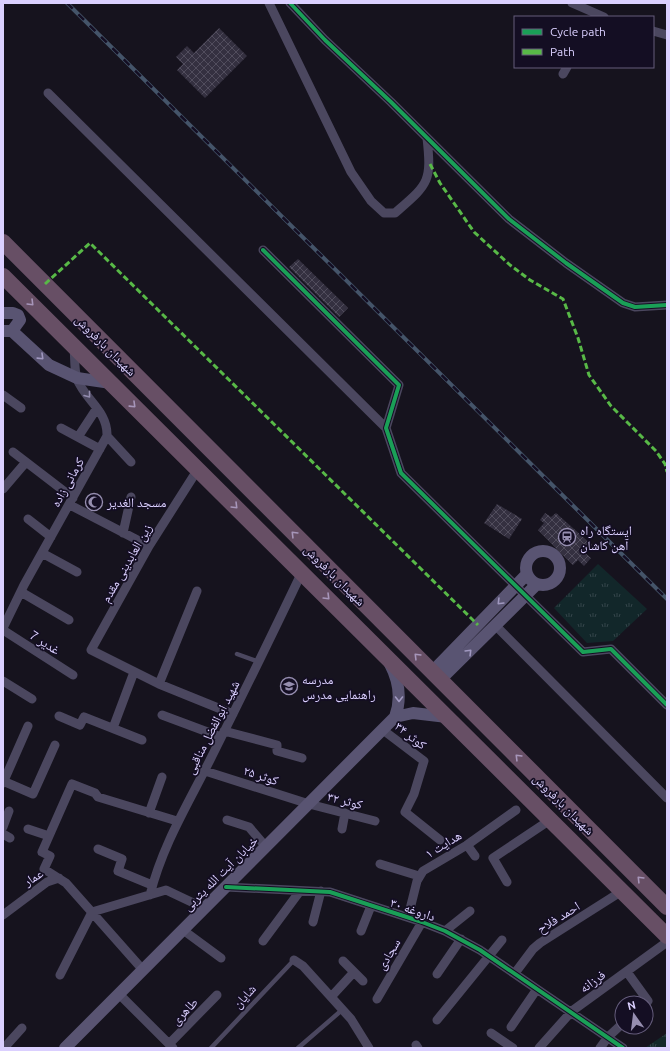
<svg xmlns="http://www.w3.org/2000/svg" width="670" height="1051" font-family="Ubuntu,'Noto Naskh Arabic',sans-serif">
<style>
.park{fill:url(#park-tufts)}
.building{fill:url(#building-cross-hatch)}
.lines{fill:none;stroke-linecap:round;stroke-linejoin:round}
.lane{stroke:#4b475f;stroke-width:4.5}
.street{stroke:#4b475f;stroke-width:9}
.secondary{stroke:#595472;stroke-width:12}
.highway{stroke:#674f65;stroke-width:16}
.rail-casing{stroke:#445469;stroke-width:4}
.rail{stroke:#140e23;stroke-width:2.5;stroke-dasharray:8;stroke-linecap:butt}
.quiet{stroke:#58b947;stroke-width:3;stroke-dasharray:6 3;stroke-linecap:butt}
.cycleway-casing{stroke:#140e23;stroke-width:6}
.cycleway{stroke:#1a9f57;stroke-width:4}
.oneway{stroke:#a796ba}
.oneway2{stroke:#a098c0}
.oneway3{stroke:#938caf}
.labels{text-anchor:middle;stroke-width:3.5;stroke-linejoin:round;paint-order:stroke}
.street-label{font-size:13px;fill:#dbd0ff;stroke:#140e23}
.poi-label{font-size:13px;fill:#dbd0ff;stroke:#140e23;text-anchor:start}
</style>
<defs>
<pattern id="park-tufts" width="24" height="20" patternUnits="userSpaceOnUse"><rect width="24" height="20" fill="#12272a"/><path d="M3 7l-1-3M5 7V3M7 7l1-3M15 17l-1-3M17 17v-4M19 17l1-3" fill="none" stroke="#34454a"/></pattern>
<pattern id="building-cross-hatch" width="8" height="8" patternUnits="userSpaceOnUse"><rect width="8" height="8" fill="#343040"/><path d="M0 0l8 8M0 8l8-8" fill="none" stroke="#514d5d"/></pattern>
</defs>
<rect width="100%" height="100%" fill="#16131e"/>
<path class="park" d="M598 564 647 609 613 641 587 643 554 608Z
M667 1033V1048H645Z"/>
<path class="building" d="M219 28 247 56 205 98 177 70 183 64 176 57 187 46 194 53Z
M298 259 348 308 339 317 289 267Z
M497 504 522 519 509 539 484 523Z
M545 513 551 517 556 513 592 545 585 553 591 558 584 566 578 560 573 565 538 530 544 523 540 520Z"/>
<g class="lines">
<path class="lane" d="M237 654 259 662
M211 1048 294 960
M298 1048 342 1010"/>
<path class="street" d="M269 3 351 172 371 201 384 213H395C428 184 432 183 427 138
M290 3 325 40 391 102 509 219 566 263 623 303 635 307 667 305
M572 3 604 17
M653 31 667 35
M563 74 567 67
M48 93 386 428
M263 250 399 385 386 428 401 473 583 652 611 649 667 705
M3 395 21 408
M61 428 100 449
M107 436 131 462
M78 437 97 408
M13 452 73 498
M198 469 149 546 91 650 159 684 233 714
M3 489 26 462
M70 505 149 546
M28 519 51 537
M123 533 131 497
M42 553 77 572
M21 592 69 620
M495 625 667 798
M3 628 24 585 107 436C108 411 85 400 77 379 74 369 75 357 74 347
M3 630 73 675
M3 681 32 699
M159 684 197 591
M162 715 221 737
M59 716 80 725 84 717 142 740
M113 728 134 672
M383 730 424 761 414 794 405 812 440 840
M224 731 277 745V751L302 758
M205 771 309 804 375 821
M3 781 33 794 55 745
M3 783 28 726
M149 813 162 777
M227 820 249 827 266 847
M3 827 9 811
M28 829 49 836
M342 829 345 813
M3 834 10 838
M467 845 475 856
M98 849 122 859 118 871 152 885
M380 864 419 876
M507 882 493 858 550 820
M226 887 330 892 422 922 445 931 480 950 623 1048
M150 895C162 846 188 804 210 760 241 698 272 635 302 572
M3 915 47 882 59 878
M408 917 417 881 423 871 467 845 516 810
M313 922 321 891
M183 930 221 958
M361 931 371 906
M445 931 470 911
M263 941 300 891
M294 960 303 966 351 1019 369 1048
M343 961 363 981
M143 970 66 883 44 869 50 856 42 852 72 784 95 793 98 797 177 821
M627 972 648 1001 646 1003
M515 973 533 949 540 943 622 891
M437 974 461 939
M60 975 92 912 166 890 204 908
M119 994 173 1048
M331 997 354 972
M377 999 422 922
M437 1020 502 940
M511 1027 537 989
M491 1033 513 1048
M169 1044 217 995
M416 1045 418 1048
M4 1048 22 1028
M539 1048 572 1011 667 942
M600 1048 608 1037 622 1024"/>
<path class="secondary" d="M3 313H13L18 315 20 320 12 331H3
M12 331 49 365 77 378 111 383
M526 568a17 17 0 1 1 34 0a17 17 0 1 1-34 0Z
M433 671 527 574
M441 679 537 584
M395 717 413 713 447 717
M65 1048 395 717C402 698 399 681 390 664"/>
<path class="highway" d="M3 242 667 907
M3 276 667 936"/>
<g class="rail-casing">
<path id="rail" d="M67 3 667 599"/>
</g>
<use href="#rail" class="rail"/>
<path class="quiet" d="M430 164 440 183 474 232 510 265 530 280 563 299 578 338 589 375 611 406 656 451 665 464 667 472
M45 284 90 243 478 625"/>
<g class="cycleway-casing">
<path id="cycleway" d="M290 3 325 40 391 102 509 219 566 263 623 303 635 307 667 305
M263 250 399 385 386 428 401 473 583 652 611 649 667 705
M226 887 330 892 422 922 445 931 480 950 623 1048"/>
</g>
<use href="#cycleway" class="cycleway"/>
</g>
<defs><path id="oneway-chevron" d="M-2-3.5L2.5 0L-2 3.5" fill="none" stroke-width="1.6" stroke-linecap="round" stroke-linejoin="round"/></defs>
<g class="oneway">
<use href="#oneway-chevron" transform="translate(31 303) rotate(45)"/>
<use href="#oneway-chevron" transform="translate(133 405) rotate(44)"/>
<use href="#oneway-chevron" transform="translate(235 506) rotate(45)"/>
<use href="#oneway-chevron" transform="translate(294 534) rotate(-135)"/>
<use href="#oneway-chevron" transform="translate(327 597) rotate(45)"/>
<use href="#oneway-chevron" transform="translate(417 656) rotate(-135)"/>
<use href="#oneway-chevron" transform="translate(518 757) rotate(-135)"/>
<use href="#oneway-chevron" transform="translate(640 879) rotate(-135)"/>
</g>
<g class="oneway2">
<use href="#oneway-chevron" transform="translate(41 357) rotate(44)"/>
<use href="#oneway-chevron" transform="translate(500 602) rotate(135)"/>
<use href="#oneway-chevron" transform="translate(469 652) rotate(-45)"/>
<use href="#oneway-chevron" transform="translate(399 699) rotate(90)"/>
</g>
<use class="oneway3" href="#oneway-chevron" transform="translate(88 395) rotate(52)"/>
<defs>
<g id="mosque-ring" transform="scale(0.9)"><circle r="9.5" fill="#140e23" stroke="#968eb0" stroke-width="1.5"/><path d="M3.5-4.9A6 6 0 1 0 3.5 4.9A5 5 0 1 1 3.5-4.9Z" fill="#968eb0"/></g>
<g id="station-ring" transform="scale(0.9)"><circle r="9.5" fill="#140e23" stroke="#968eb0" stroke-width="1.5"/><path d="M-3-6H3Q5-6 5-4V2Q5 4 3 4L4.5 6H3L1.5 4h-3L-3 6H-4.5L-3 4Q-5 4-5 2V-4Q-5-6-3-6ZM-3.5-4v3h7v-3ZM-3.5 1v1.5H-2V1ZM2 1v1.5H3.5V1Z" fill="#968eb0"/></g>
<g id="school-ring" transform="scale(0.9)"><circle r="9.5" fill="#140e23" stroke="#968eb0" stroke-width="1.5"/><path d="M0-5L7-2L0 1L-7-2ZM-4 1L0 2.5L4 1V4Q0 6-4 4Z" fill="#968eb0"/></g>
</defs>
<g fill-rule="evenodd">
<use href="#mosque-ring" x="94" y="502"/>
<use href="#station-ring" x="567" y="537"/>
<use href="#school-ring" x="289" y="686"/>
</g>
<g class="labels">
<g class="street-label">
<text transform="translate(106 345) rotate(45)" y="5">شهیدان بارفروش</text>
<text transform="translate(67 482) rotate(-61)" y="5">کرمانی زاده</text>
<text transform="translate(126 563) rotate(-60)" y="5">زین العابدینی مقدم</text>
<text transform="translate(335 575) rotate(45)" y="5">شهیدان بارفروش</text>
<text transform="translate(45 642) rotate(32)" y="5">غدیر 7</text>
<text transform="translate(212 727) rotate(-63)" y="5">شهید ابوالفضل مناقبی</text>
<text transform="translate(411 735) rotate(38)" y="5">کوثر ۳۴</text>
<text transform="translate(261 775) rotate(18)" y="5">کوثر ۲۵</text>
<text transform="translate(345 800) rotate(14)" y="5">کوثر ۳۲</text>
<text transform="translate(564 804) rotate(45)" y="5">شهیدان بارفروش</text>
<text transform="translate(443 844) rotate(-32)" y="5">هدایت ۱</text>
<text transform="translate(220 873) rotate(-45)" y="5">خیابان آیت الله یثربی</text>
<text transform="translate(33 877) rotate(-32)" y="5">عمار</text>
<text transform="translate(413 909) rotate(19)" y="5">داروغه ۳۰</text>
<text transform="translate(558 917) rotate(-32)" y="5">احمد فلاح</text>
<text transform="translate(388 954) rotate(-59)" y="5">سجادی</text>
<text transform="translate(592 981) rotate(-36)" y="5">فرزانه</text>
<text transform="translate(244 996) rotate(-47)" y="5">شایان</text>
<text transform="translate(184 1011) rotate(-46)" y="5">طاهری</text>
</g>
<g class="poi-label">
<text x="107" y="507">مسجد الغدیر</text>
<text x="580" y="535">ایستگاه راه<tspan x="580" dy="15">آهن کاشان</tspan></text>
<text x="302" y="684">مدرسه<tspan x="302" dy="15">راهنمایی مدرس</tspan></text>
</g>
</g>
<rect width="670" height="1051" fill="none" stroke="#dbd0ff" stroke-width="8"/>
<rect x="514" y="16" width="140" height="52" fill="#140e23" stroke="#645c7b"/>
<rect x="522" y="29" width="20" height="6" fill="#1a9f57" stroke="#645c7b"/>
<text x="550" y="36" font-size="12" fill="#dbd0ff">Cycle path</text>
<rect x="522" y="49" width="20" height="6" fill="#58b947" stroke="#645c7b"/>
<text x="550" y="56" font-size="12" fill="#dbd0ff">Path</text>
<g transform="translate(634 1015) rotate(346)"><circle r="19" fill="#140e23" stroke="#645c7b"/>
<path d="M0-3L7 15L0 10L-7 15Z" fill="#968eb0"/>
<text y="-6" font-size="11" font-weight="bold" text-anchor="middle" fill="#dbd0ff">N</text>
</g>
</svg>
